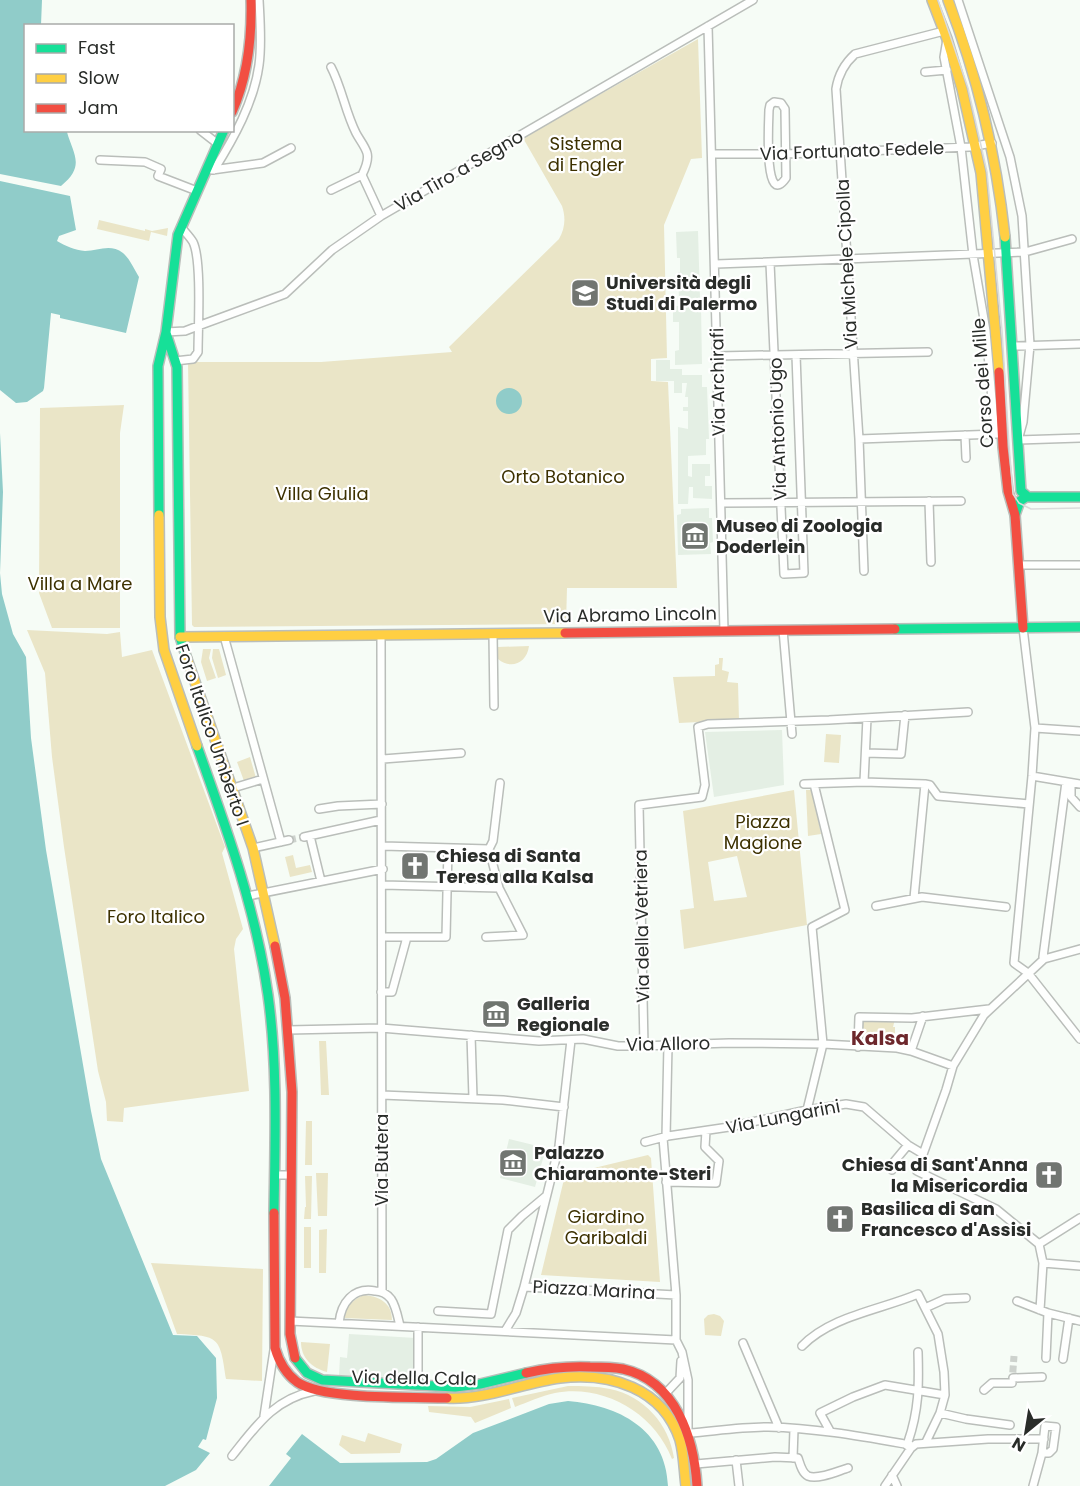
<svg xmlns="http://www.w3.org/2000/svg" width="1080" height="1486" font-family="Poppins,sans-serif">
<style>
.built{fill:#e4efe4}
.green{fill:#eae5c7;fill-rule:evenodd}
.water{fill:#90ccc9}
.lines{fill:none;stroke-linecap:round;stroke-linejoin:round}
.street-tunnel{stroke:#cdd2cd;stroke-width:7;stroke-dasharray:7 3.5;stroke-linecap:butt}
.street-casing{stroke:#babeba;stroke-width:10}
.fast-casing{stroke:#babeba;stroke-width:12}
.slow-casing{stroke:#babeba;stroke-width:12}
.jam-casing{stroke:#babeba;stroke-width:12}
.street{stroke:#fefffe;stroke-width:7}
.fast{stroke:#16e098;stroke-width:9}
.slow{stroke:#ffcf43;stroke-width:9}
.jam{stroke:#f24e42;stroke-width:9}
.tram{stroke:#dbdcdb;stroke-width:1.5}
.labels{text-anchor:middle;stroke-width:4.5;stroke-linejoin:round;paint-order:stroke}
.park-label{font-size:18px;fill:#3d3100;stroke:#fff}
.street-label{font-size:18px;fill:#292c29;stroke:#fff}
.poi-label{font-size:18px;font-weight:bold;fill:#292c29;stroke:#fff;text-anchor:start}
.neighbourhood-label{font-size:20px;font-weight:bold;fill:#6d272c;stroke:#fff}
</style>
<rect width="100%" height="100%" fill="#f6fcf6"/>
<path class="built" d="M698 231 700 298 679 299 678 272H680V258H677L676 232Z
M673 306H701L702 364 675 365V351L679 350V322H673Z
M656 360H670V369H682V375H702V387H707L709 439H706V455L688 456V476L692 477V464H710V476H705V486H712V499L693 498V487H689L688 504H678V427L688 429V411H683V407H688V397H685L687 383H682V393H674V381H656Z
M709 508V518H712L713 542 710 543 711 554 678 555 677 515 681 514V509Z
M782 730 784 785 714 797 705 732Z
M509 1139 546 1148 535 1187 500 1178Z
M349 1334 416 1338 414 1368 410 1378 404 1376V1378L339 1375 340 1357 347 1358Z"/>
<path class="green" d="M698 39 702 158 691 159 664 225 667 358 651 359V381L668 382 677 588H567L566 624 194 627 192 625 188 362H321L452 352 449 347 559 239C565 228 566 218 562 206L523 138Z
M99 220 145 231V229L152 231 168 228 167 236 151 232 149 241 97 229Z
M124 405 120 433V628H52L39 593 40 408Z
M27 630 107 634 120 632 122 657 152 650 225 847 222 853 243 929 236 939 234 949 249 1091 124 1108 123 1122 107 1121 106 1102 98 1071 64 847 52 757 45 673Z
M529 646C527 663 511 670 498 659V647Z
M203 649H211L209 658 216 678 207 681 201 662Z
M213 649H219L226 675 218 678 212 658Z
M719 658H723L722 670 729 672 727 682 738 683 739 720 679 723 673 677 715 676V665L719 664Z
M826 734 841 735 839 763 824 762Z
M250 757 256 778 244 781 237 762Z
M794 790 807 925 684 949 680 910 694 908 683 811ZM737 856 747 897 714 901 708 862Z
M806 790H812L821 834 808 836Z
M293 855 296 868 310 865 312 872 290 877 285 857Z
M860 1018 895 1019 893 1027H895V1045L859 1044Z
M319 1041H326L329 1095H321Z
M306 1121H312V1165H305Z
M648 1155 651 1158 660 1282 541 1275 565 1175Z
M316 1173H328L327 1216H318Z
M305 1176H312L311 1219H304L305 1207H306Z
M304 1227H311V1268H304Z
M327 1229 326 1273H319V1230Z
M151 1263 263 1269 262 1381 226 1379C220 1336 219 1336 177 1334Z
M365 1295C380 1297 392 1303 392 1320L344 1318C346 1306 354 1298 365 1295Z
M714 1314 720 1316 724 1321 721 1336 705 1335 704 1319 708 1315Z
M301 1342 330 1344 327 1372C312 1368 301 1358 301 1342Z
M568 1386C582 1386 596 1386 610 1389 644 1396 669 1424 674 1458L672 1459C654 1413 604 1384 555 1393 541 1396 528 1402 515 1407L512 1398Z
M509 1399 511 1408 475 1423 471 1417 429 1412 428 1406 470 1407Z
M368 1433 402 1444 400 1453 351 1454 339 1445 342 1435 365 1442Z"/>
<path class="water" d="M0 0H42L41 25 26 26V130L67 132C73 154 86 166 61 186L0 174Z
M0 181 70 196 76 230 59 236 57 241C65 246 75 250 85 251 98 251 110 243 123 253 130 259 134 269 139 277L126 333 60 318V315L51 313 44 388 43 391 27 402 16 403 0 390Z
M496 401a13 13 0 1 1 26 0a13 13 0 1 1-26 0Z
M0 433 3 492 0 573 2 594 13 634 26 657 31 738 46 850 91 1111 101 1159 173 1335 197 1336 216 1358 217 1398 206 1440 203 1439 198 1447 210 1453 196 1470 165 1486H0Z
M568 1401C618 1405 666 1429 668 1486H269L291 1458 286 1454 302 1434 340 1463 427 1462 436 1459 473 1433 549 1404Z"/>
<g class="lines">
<path class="street-tunnel" d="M289 840 304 837
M1012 1383 1014 1356"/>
<g class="street-casing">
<path id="street" d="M958 0 1010 157 1022 216 1030 345 1023 422 1018 440 1080 438
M708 26 724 631
M947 39 944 57 961 147 973 255 986 331 995 434
M331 67C342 88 345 111 356 133 359 139 365 146 367 153 369 160 365 169 362 175L381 216
M925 72 947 70
M774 102 781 103 785 109 786 178C763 211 769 116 769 110L770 105Z
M200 130 218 144
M712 154H785L970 147 992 143
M100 160 145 162 161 169 158 176 197 191
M212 170 263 163 291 148
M214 170C234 138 254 102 259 65 262 44 260 21 259 0
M331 190 362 175
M770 263 784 574 804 573 796 355
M716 264 1025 252 1072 239
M166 332 185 331 198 326 285 294 332 250 381 216 753 0
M1014 346 1080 344
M718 356 928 352
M175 361 193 359 198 352C198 329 202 260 193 242 190 237 185 232 181 227
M965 435 966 458
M859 439 997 434
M929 501 931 562
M721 503 961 501
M1018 565H1080
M864 571 859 439 836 89C838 76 845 63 855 54L944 31
M1023 628 1035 728 1032 776 1014 963 1028 973 1080 1039
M783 630 792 734
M493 634 494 706
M381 635 382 1291
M224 636 281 842
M1035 728 1080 731
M866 753 901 754 905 715
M383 759 461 753
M1032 776 1080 784
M864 782 867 718
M1071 783V797L1080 807
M804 784 864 782 925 784 930 785 938 796 1029 804
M233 788 263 779
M319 809 338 806 382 804
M310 836 321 881
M304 837 381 820
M383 846 489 849
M253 848 289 840
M489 849 493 841 500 783
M383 885 499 888
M248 896 383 869
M914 898 925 784
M876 906 922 897 1006 907
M382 937H446L448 848
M486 937 523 935 499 888 489 849
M1044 959 1043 957 1066 782
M381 992H392L407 937
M288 1030 381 1028 539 1041 583 1039 618 1046H640L729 1043 823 1044 897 1048 911 1051 953 1066
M471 1035 473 1098
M644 1046 639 805 702 797 705 785 698 727 708 724 829 720 968 712
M858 1047 859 1017 912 1018 989 1009
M911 1051 923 1016
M382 1095 503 1100 564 1107
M807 1110 823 1044 812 927 845 910 814 784
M666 1137 668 1045
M663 1138 676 1295V1340L682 1352 688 1380V1429
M645 1142 668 1136 729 1127 807 1110 846 1104 864 1107 908 1145 923 1154
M892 1170 893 1163 908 1145
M275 1175H291
M666 1182 716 1183 719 1161 705 1147 706 1131
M1039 1244 1080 1218
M1043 1263 1080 1266
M524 1287 676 1295
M1017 1301 1048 1313 1080 1321
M925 1308 945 1299 966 1298
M1040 1310 1043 1263 1039 1244 996 1209 917 1171 946 1090 953 1066 984 1015 1044 959 1080 949
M438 1311 491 1314 508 1230 522 1216 546 1196
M290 1321 676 1340
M339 1323C341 1303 353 1287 375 1291 381 1291 387 1294 391 1299 396 1306 398 1318 400 1326
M418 1327V1385
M505 1331 516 1313 524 1287 559 1146 571 1040
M743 1343 779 1428
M802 1346C831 1316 880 1310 918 1294L938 1334 944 1372 945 1395 940 1413 926 1442
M1046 1358 1048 1313
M1063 1359 1069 1318
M1013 1378 1042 1377
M984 1390 992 1383H1012
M665 1394 680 1378 681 1361
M940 1413 966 1419 1010 1425
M264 1416 274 1350
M830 1431 820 1413 853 1397 885 1385 945 1395
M690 1433C715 1431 742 1427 768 1427 814 1428 859 1436 905 1444L911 1448
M911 1448 908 1442C919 1410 919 1385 918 1352
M232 1456C256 1426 274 1399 314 1391
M793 1458 794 1429
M736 1460 739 1486
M696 1464 775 1457 798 1458C800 1464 802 1473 808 1476 818 1480 838 1471 848 1468
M892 1475 897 1486
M885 1486 911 1448 916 1444 988 1439H1044
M1033 1486 1042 1453 1045 1426 1056 1427 1053 1449 1049 1453H1042"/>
</g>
<g class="fast-casing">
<path id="fast" d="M1005 237 1021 491 1028 497
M166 333 177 367 180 637 187 659
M159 515 158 366 166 332 178 235 224 130
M1015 515 1020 501 1026 497H1080
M895 629 1080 627
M197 746C226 827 256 909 268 995 278 1067 275 1141 274 1213
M295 1358 307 1373 322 1380 455 1387 480 1384 526 1373"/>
</g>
<g class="slow-casing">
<path id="slow" d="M932 0 947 39 962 89 981 173 999 372
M948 0C978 77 996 154 1005 237
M159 515 160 617 164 650 197 746
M180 637 565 633
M187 659 253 848 275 946
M447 1398C486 1400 522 1383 560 1378 610 1372 663 1388 680 1440 684 1454 684 1471 686 1486"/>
</g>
<g class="jam-casing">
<path id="jam" d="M232 112C248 76 252 39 251 0
M999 372 1003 447 1008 491 1015 515 1023 628
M565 633 895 629
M275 946 285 998 292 1092 290 1334 295 1358
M274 1213 275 1348C279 1362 285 1373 297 1382 323 1400 412 1397 447 1398
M526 1373C548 1368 568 1366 590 1367 601 1367 612 1367 623 1369 676 1381 694 1438 697 1486"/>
</g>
<use href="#street" class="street"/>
<use href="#fast" class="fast"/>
<use href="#slow" class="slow"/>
<use href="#jam" class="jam"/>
<path class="tram" d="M938 0 968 88 987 172 1002 330 1009 445 1013 494 1019 503 1031 509 1080 508"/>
</g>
<defs>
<g id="university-square" transform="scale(1.5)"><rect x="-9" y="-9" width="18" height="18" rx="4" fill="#717571" stroke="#fff"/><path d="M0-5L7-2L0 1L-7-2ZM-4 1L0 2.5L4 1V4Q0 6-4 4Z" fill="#fff"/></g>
<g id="museum-square" transform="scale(1.5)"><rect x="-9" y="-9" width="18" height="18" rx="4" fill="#717571" stroke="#fff"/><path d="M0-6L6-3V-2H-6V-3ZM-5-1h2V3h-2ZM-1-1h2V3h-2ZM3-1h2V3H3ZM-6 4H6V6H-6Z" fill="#fff"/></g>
<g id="church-square" transform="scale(1.5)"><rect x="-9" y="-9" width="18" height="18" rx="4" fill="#717571" stroke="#fff"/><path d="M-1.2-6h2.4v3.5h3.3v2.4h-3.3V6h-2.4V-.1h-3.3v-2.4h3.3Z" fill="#fff"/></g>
</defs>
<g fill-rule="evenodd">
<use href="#university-square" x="585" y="293"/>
<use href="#museum-square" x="695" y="536"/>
<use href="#church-square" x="415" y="866"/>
<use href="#museum-square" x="496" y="1014"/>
<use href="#museum-square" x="513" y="1163"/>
<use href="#church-square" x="1049" y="1175"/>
<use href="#church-square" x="840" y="1219"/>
</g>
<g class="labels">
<g class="park-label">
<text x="586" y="150">Sistema<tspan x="586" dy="21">di Engler</tspan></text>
<text x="563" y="483">Orto Botanico</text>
<text x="322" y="500">Villa Giulia</text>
<text x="80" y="590">Villa a Mare</text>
<text x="763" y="828">Piazza<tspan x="763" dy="21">Magione</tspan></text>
<text x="156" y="923">Foro Italico</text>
<text x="606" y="1223">Giardino<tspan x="606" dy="21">Garibaldi</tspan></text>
</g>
<g class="street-label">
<text transform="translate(852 151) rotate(-2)" y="6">Via Fortunato Fedele</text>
<text transform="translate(459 171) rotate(-30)" y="6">Via Tiro a Segno</text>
<text transform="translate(847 264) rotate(-93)" y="6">Via Michele Cipolla</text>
<text transform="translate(718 382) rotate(-91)" y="6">Via Archirafi</text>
<text transform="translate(983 383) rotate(-94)" y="6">Corso dei Mille</text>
<text transform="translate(778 429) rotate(-92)" y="6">Via Antonio Ugo</text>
<text transform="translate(630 615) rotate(-1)" y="6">Via Abramo Lincoln</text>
<text transform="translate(212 735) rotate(71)" y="6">Foro Italico Umberto I</text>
<text transform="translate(642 926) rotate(-91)" y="6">Via della Vetriera</text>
<text transform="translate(668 1044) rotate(-1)" y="6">Via Alloro</text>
<text transform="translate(783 1117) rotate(-11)" y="6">Via Lungarini</text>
<text transform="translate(382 1160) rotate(-90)" y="6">Via Butera</text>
<text transform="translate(594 1290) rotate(3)" y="6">Piazza Marina</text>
<text transform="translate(414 1378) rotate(1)" y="6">Via della Cala</text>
</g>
<g class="poi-label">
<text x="606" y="289">Università degli<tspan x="606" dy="21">Studi di Palermo</tspan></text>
<text x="716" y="532">Museo di Zoologia<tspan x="716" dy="21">Doderlein</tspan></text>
<text x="436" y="862">Chiesa di Santa<tspan x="436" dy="21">Teresa alla Kalsa</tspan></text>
<text x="517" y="1010">Galleria<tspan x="517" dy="21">Regionale</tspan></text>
<text x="534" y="1159">Palazzo<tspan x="534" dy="21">Chiaramonte-Steri</tspan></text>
<text x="1028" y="1171" text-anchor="end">Chiesa di Sant'Anna<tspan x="1028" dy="21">la Misericordia</tspan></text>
<text x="861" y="1215">Basilica di San<tspan x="861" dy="21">Francesco d'Assisi</tspan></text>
</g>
<g class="neighbourhood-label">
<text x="880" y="1045">Kalsa</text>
</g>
</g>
<rect x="24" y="24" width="210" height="108" fill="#ffffff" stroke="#a9aba9" stroke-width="1.5"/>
<rect x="36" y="44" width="30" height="9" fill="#16e098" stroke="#a9aba9" stroke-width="1.5"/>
<text x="78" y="54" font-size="18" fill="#292c29">Fast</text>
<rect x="36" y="74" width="30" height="9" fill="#ffcf43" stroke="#a9aba9" stroke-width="1.5"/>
<text x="78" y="84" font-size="18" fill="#292c29">Slow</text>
<rect x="36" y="104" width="30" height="9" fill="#f24e42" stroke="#a9aba9" stroke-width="1.5"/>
<text x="78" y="114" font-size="18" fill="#292c29">Jam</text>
<g transform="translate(1026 1432) rotate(210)" stroke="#ffffff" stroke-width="4.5" paint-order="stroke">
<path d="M0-4.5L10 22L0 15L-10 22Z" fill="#292c29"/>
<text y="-9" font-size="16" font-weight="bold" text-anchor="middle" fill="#292c29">N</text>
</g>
</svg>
